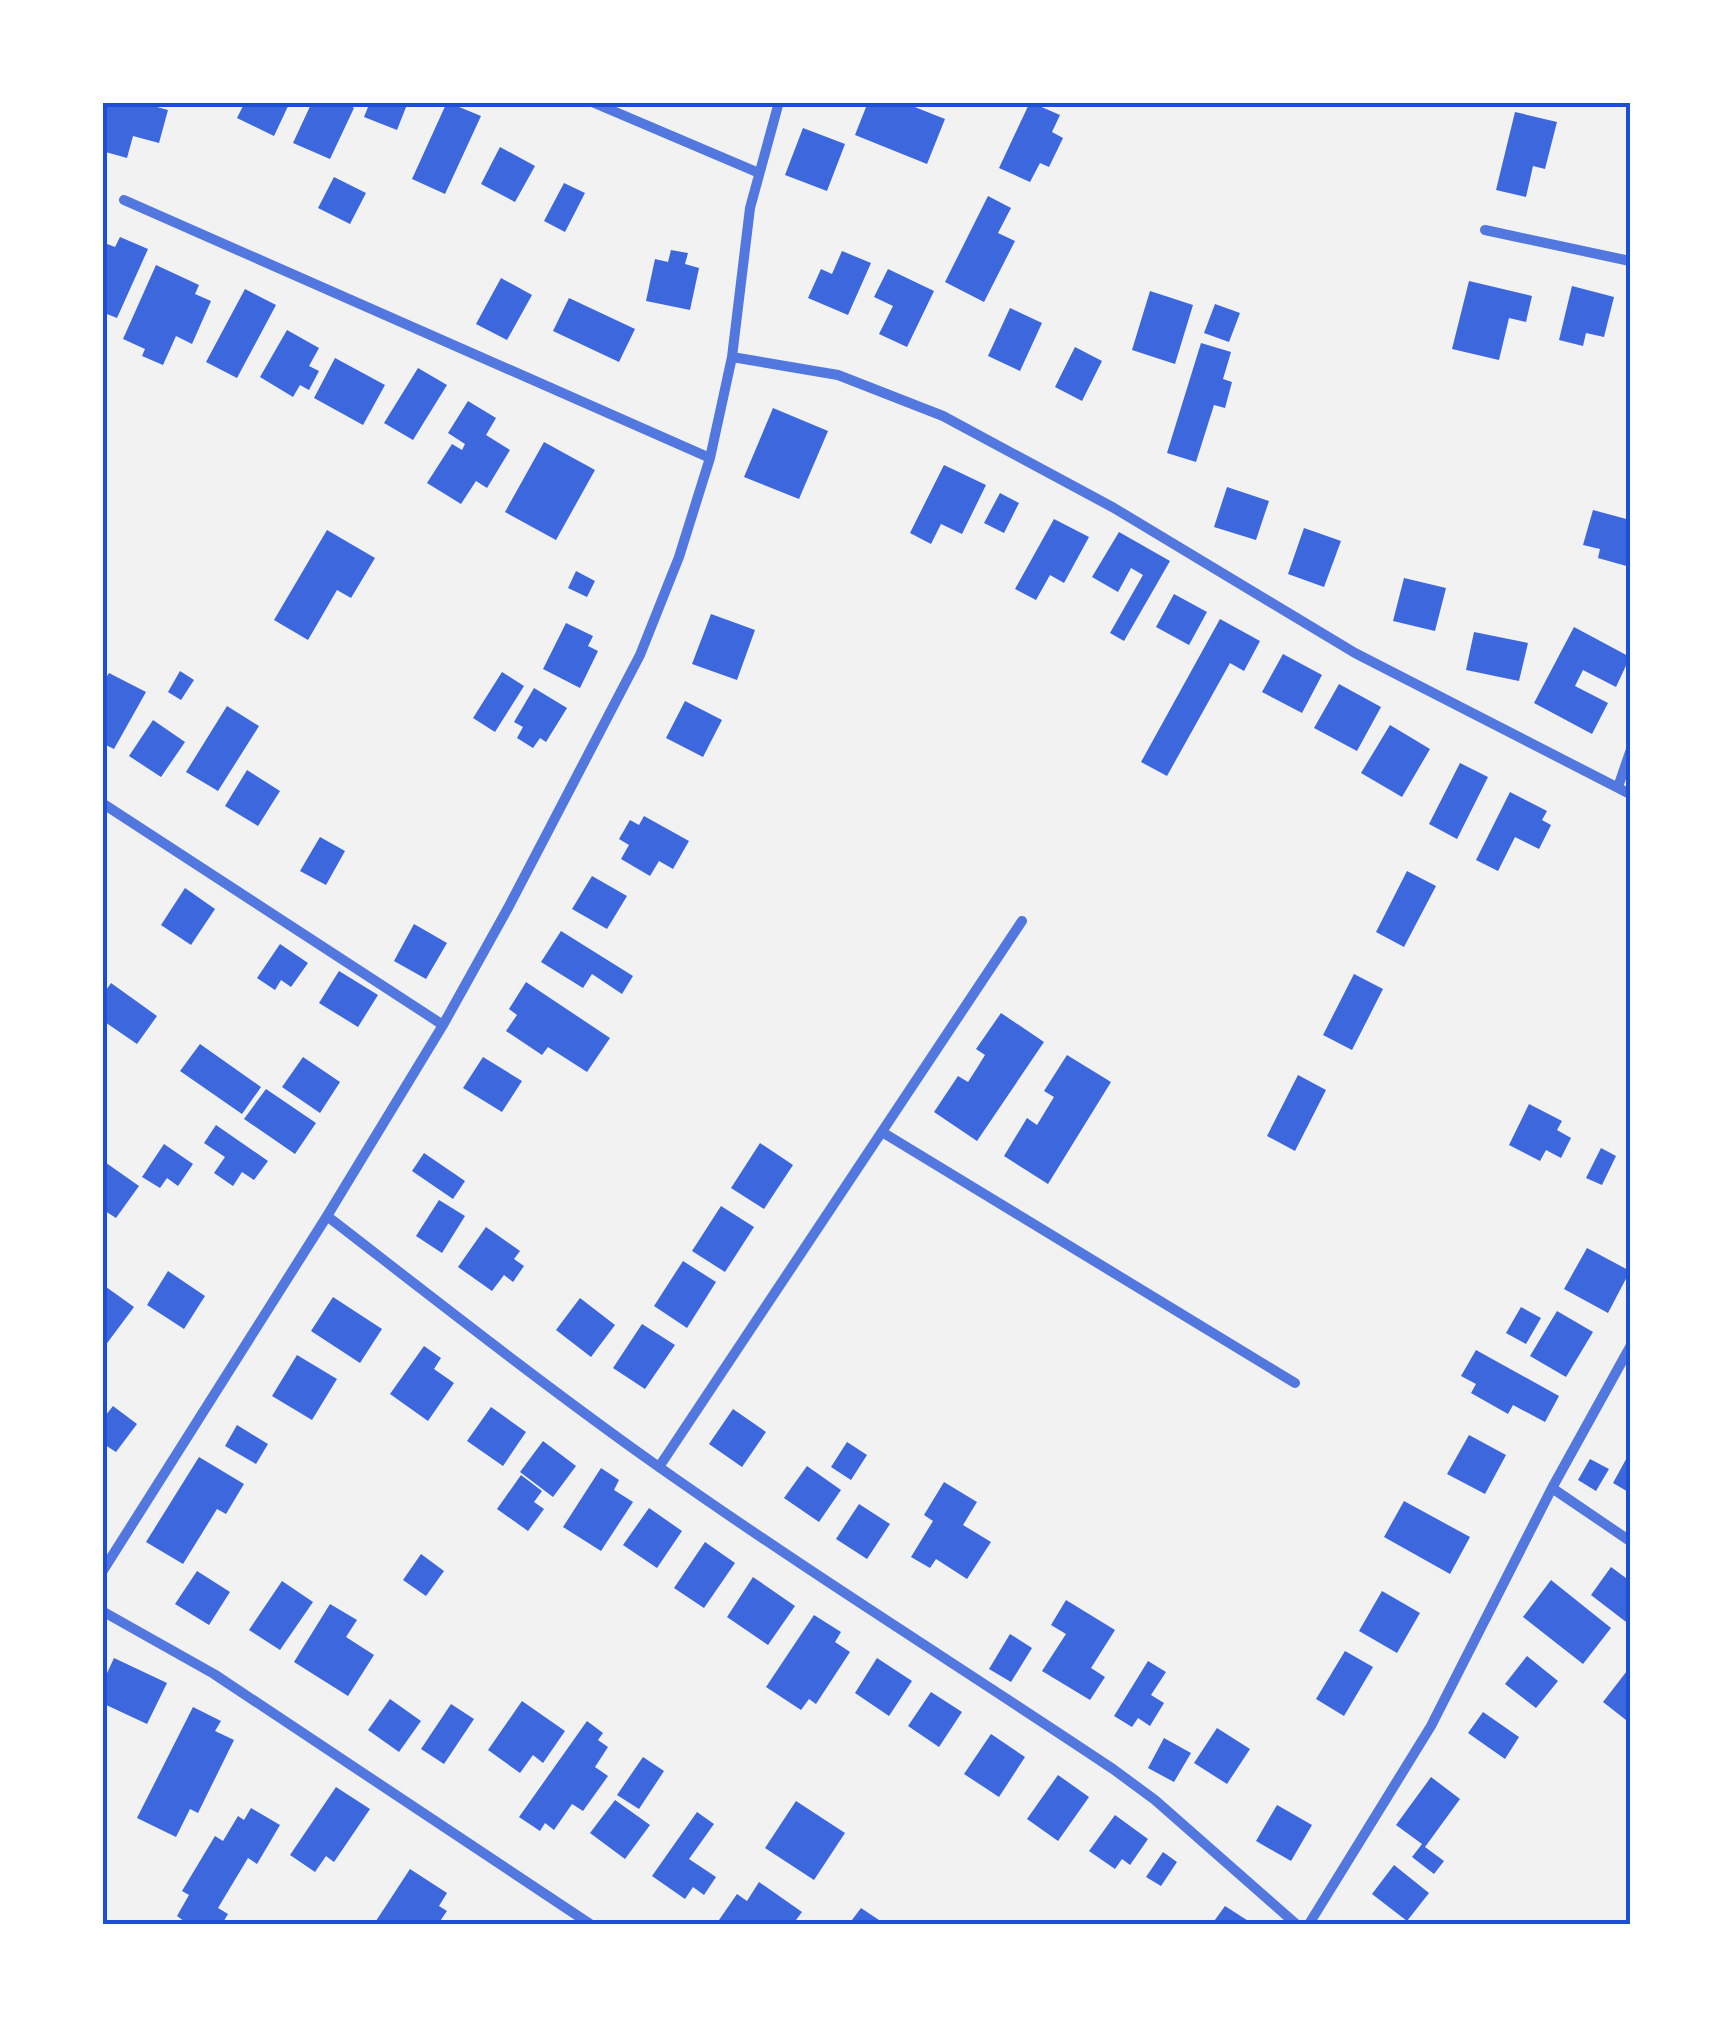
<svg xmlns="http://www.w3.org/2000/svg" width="1733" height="2027" font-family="Manrope,sans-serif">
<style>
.building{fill:#3d67dc}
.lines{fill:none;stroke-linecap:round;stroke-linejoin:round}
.minor{stroke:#5277de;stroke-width:10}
.neatline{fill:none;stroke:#1d4ed8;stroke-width:4}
</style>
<rect width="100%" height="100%" fill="#f2f2f2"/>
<path class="building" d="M102 102H139L168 110 159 143 133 136 127 158 102 151Z
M245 102H290L274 136 237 118Z
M312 102H343L354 108 330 159 293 143Z
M370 102H408L397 130 364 117Z
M447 102 481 116 445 194 412 179Z
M868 102H902L945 119 927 164 855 135Z
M1030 102 1060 115 1052 132 1063 138 1049 167 1040 163 1030 182 999 168Z
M1515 112 1557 122 1545 169 1533 166 1526 197 1496 190Z
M803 128 845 144 827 191 785 175Z
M500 147 535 166 515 202 481 184Z
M334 177 366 193 350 224 318 208Z
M564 183 585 193 565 232 544 221Z
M988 196 1011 208 998 233 1015 241 984 302 945 282Z
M120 237 148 249 117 318 102 312V242L115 247Z
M671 250 688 253 685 264 699 268 690 310 646 301 655 259 668 262Z
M842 251 871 263 848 315 808 298 821 269 832 274Z
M156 265 199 285 195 294 211 301 192 344 176 336 163 365 142 356 145 349 123 339Z
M888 269 934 291 907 347 879 334 893 306 874 297Z
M501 278 532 295 507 340 476 324Z
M1469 281 1532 296 1526 322 1509 318 1499 360 1452 349Z
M1572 286 1614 297 1604 337 1586 333 1583 346 1559 340Z
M245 289 276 305 237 378 206 362Z
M1150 291 1193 305 1175 364 1132 350Z
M569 298 635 329 619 362 553 331Z
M1215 304 1240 313 1229 342 1204 333Z
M1010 308 1042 323 1020 371 988 356Z
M287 330 319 348 309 366 319 371 309 390 300 385 293 397 260 377Z
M1201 343 1231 352 1223 379 1232 382 1225 408 1214 405 1196 462 1167 453Z
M1075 347 1102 361 1082 401 1055 387Z
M335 358 385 385 363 425 314 398Z
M418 368 447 385 413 440 384 423Z
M468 401 496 418 486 435 510 450 487 488 476 481 461 504 427 483 452 444 462 450 465 444 448 433Z
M773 408 828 431 799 499 744 477Z
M544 442 595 470 556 540 505 512Z
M944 465 986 485 962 534 941 524 931 544 910 533Z
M1227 487 1269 501 1256 540 1214 527Z
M1000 493 1019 503 1004 533 984 523Z
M1593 510 1630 520V567L1598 558 1600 549 1583 545Z
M1054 519 1089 537 1064 583 1050 575 1036 600 1015 589Z
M1304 528 1341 541 1324 587 1288 574Z
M327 530 375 558 351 598 337 590 308 640 274 620Z
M1119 532 1170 561 1124 641 1110 633 1143 575 1131 568 1118 592 1092 577Z
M576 571 595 581 587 597 568 588Z
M1404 578 1446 588 1435 631 1393 621Z
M1174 594 1207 612 1189 645 1156 627Z
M711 614 755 630 737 680 692 664Z
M1220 619 1260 641 1244 671 1230 663 1167 776 1141 762Z
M566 623 593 636 588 646 598 651 580 688 543 669Z
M1574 627 1630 657 1616 687 1583 670 1575 686 1608 703 1592 734 1534 703Z
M1474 632 1528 643 1519 681 1466 670Z
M1283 654 1322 675 1302 713 1262 692Z
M180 671 194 680 181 700 168 692Z
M502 672 524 686 495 732 473 718Z
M109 673 146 692 114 749 102 743V684Z
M1339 684 1381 707 1357 751 1314 728Z
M534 688 567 708 546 742 540 738 533 748 517 738 523 727 514 722Z
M685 701 722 720 703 757 666 738Z
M227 706 259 726 218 791 186 772Z
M153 720 185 742 161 777 129 756Z
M1390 725 1430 749 1402 797 1361 773Z
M1460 763 1488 777 1457 839 1429 824Z
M247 770 280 791 258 826 225 806Z
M1510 792 1547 811 1542 820 1551 825 1539 849 1515 837 1498 871 1476 860Z
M644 816 689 841 673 869 659 861 650 876 621 859 629 845 619 839 630 820 639 825Z
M320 837 345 851 326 885 300 871Z
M1407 871 1436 886 1404 947 1376 932Z
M592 876 627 896 607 929 572 909Z
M185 888 215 909 191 945 161 925Z
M414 924 447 943 426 979 394 961Z
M561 931 633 976 622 994 592 974 583 988 541 962Z
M280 944 308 963 291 987 281 980 275 990 257 978Z
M339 971 378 995 358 1027 319 1003Z
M1354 974 1383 989 1352 1050 1323 1035Z
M526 982 610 1038 587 1072 548 1047 542 1055 506 1031 517 1015 509 1009Z
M111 983 157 1016 137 1044 102 1020V996Z
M1001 1013 1044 1042 977 1141 934 1112 958 1076 968 1082 977 1068 985 1055 976 1049Z
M200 1044 261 1087 242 1114 180 1071Z
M1067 1055 1111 1082 1048 1184 1004 1156 1027 1118 1037 1125 1054 1097 1044 1091Z
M303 1057 340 1082 320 1113 282 1087Z
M483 1057 522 1081 502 1112 463 1088Z
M1298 1075 1326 1090 1295 1151 1267 1136Z
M266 1089 316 1123 295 1154 244 1119Z
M1529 1104 1562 1121 1557 1130 1571 1138 1561 1158 1546 1150 1540 1161 1509 1145Z
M216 1125 268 1161 254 1180 242 1172 233 1186 214 1173 225 1157 204 1143Z
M760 1143 793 1165 764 1209 731 1188Z
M164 1144 193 1164 178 1186 167 1178 160 1188 142 1177Z
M1601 1148 1616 1156 1602 1185 1586 1178Z
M424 1153 465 1181 453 1199 412 1171Z
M102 1160 139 1186 116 1218 102 1209Z
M439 1200 465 1216 442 1253 416 1236Z
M721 1206 754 1227 725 1272 692 1251Z
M486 1227 520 1251 514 1259 524 1266 513 1282 504 1275 492 1291 458 1267Z
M1587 1248 1630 1271 1608 1313 1564 1289Z
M683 1261 716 1282 687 1328 654 1306Z
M168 1271 205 1296 184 1329 147 1305Z
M102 1284 134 1307 102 1350Z
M333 1297 382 1329 360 1363 311 1331Z
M580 1298 615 1325 591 1357 556 1330Z
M1521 1307 1541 1318 1526 1344 1506 1333Z
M1557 1311 1593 1332 1566 1377 1530 1356Z
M642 1324 675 1345 645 1389 613 1368Z
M424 1346 441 1358 434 1369 454 1383 428 1421 390 1394Z
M1476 1350 1559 1396 1545 1422 1513 1405 1508 1414 1471 1393 1476 1384 1461 1376Z
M297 1355 337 1379 312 1420 272 1396Z
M113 1406 137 1424 116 1452 102 1443V1420Z
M491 1407 526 1432 503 1466 467 1441Z
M733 1409 766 1432 742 1467 709 1444Z
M237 1425 268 1444 256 1464 225 1446Z
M1469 1435 1506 1455 1485 1494 1447 1474Z
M543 1441 576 1466 553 1497 520 1472Z
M847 1442 867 1455 851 1480 831 1467Z
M1630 1452V1493L1613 1483Z
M199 1457 244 1484 226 1514 217 1509 183 1564 146 1542Z
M1590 1459 1609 1469 1596 1491 1578 1480Z
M807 1466 841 1490 819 1522 784 1498Z
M601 1468 619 1480 614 1490 633 1502 601 1551 563 1527Z
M521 1475 542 1491 534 1502 544 1509 528 1531 497 1509Z
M944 1482 977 1502 963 1525 991 1542 967 1579 936 1559 930 1568 911 1557 933 1521 924 1515Z
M1404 1501 1470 1537 1450 1574 1384 1537Z
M859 1504 890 1524 867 1559 836 1539Z
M649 1508 682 1531 657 1568 623 1545Z
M705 1542 735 1563 704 1608 674 1588Z
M421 1554 444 1571 426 1596 403 1580Z
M1611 1567 1630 1581V1625L1591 1595Z
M197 1571 230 1592 209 1625 175 1604Z
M753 1577 795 1606 768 1645 727 1617Z
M1551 1580 1611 1628 1583 1664 1523 1617Z
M282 1581 313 1602 280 1650 249 1630Z
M1382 1591 1420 1613 1397 1653 1359 1631Z
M1066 1600 1115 1630 1091 1668 1105 1677 1090 1700 1042 1671 1066 1634 1051 1625Z
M330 1604 357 1620 346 1637 374 1655 348 1696 294 1662Z
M814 1615 841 1632 835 1642 850 1652 816 1704 809 1699 801 1710 766 1687Z
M1010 1634 1032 1648 1011 1682 989 1669Z
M1345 1651 1373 1667 1344 1716 1316 1699Z
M1527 1656 1558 1681 1536 1708 1505 1684Z
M114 1658 167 1683 147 1724 102 1703V1684Z
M877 1658 912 1681 889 1716 855 1693Z
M1148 1661 1166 1672 1151 1695 1164 1703 1150 1726 1138 1718 1132 1727 1114 1716Z
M1630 1667V1715L1626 1720 1603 1702Z
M931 1692 962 1712 939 1747 908 1726Z
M390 1699 421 1721 399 1752 368 1730Z
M522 1701 565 1731 543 1763 533 1755 520 1773 488 1750Z
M451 1704 474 1719 444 1764 421 1749Z
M193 1707 221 1721 215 1731 234 1740 198 1813 190 1809 176 1837 137 1818Z
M1483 1712 1519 1737 1505 1759 1468 1733Z
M587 1721 603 1733 598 1740 608 1747 595 1767 608 1776 583 1811 572 1804 554 1830 545 1823 540 1831 519 1817Z
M1217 1728 1250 1749 1227 1784 1194 1763Z
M991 1734 1025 1757 999 1797 964 1774Z
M1164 1738 1191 1753 1174 1782 1148 1768Z
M643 1757 664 1771 639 1809 617 1795Z
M1058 1775 1089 1797 1058 1841 1027 1819Z
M1431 1777 1460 1799 1425 1847 1444 1861 1434 1874 1412 1857 1422 1844 1396 1825Z
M336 1787 370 1809 334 1862 326 1856 315 1872 290 1855Z
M615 1800 650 1825 625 1859 590 1833Z
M796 1801 845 1833 814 1880 765 1848Z
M1277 1805 1312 1825 1291 1861 1256 1841Z
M251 1808 280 1825 257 1864 248 1858 218 1908 228 1914 222 1924H182L184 1921 177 1916 189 1895 182 1891 215 1836 223 1841 238 1816 244 1820Z
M697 1812 714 1824 689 1859 716 1877 704 1895 693 1887 685 1899 652 1876Z
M1115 1815 1148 1839 1130 1865 1122 1859 1115 1869 1089 1851Z
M1163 1852 1177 1862 1161 1886 1146 1877Z
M1394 1865 1429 1893 1407 1921 1372 1894Z
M410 1869 447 1893 439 1906 447 1911 438 1924H374Z
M759 1882 802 1912 793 1924H725L719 1920 737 1894 747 1901Z
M1225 1906 1253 1924H1212Z
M861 1908 885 1924H849Z"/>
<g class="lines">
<path class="minor" d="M592 102 759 173
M124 200 710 458
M1485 230 1630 261
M732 357 838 375 943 416 1114 508 1355 653 1630 794
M1618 787 1630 752
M102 803 443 1025
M882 1132 1295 1383
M327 1216C437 1301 546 1387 659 1467 808 1572 962 1668 1113 1769L1155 1800 1296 1924
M659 1467 1022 921
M1552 1488 1630 1541
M102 1572 327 1216 443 1025 508 908 640 655 679 557 710 458 732 357 750 208 779 102
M102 1611 214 1674 590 1924
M1309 1924 1431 1726 1552 1488 1630 1347"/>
</g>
<rect width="1733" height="2027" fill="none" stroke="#ffffff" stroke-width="210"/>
<rect x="105" y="105" width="1523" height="1817" class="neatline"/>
</svg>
